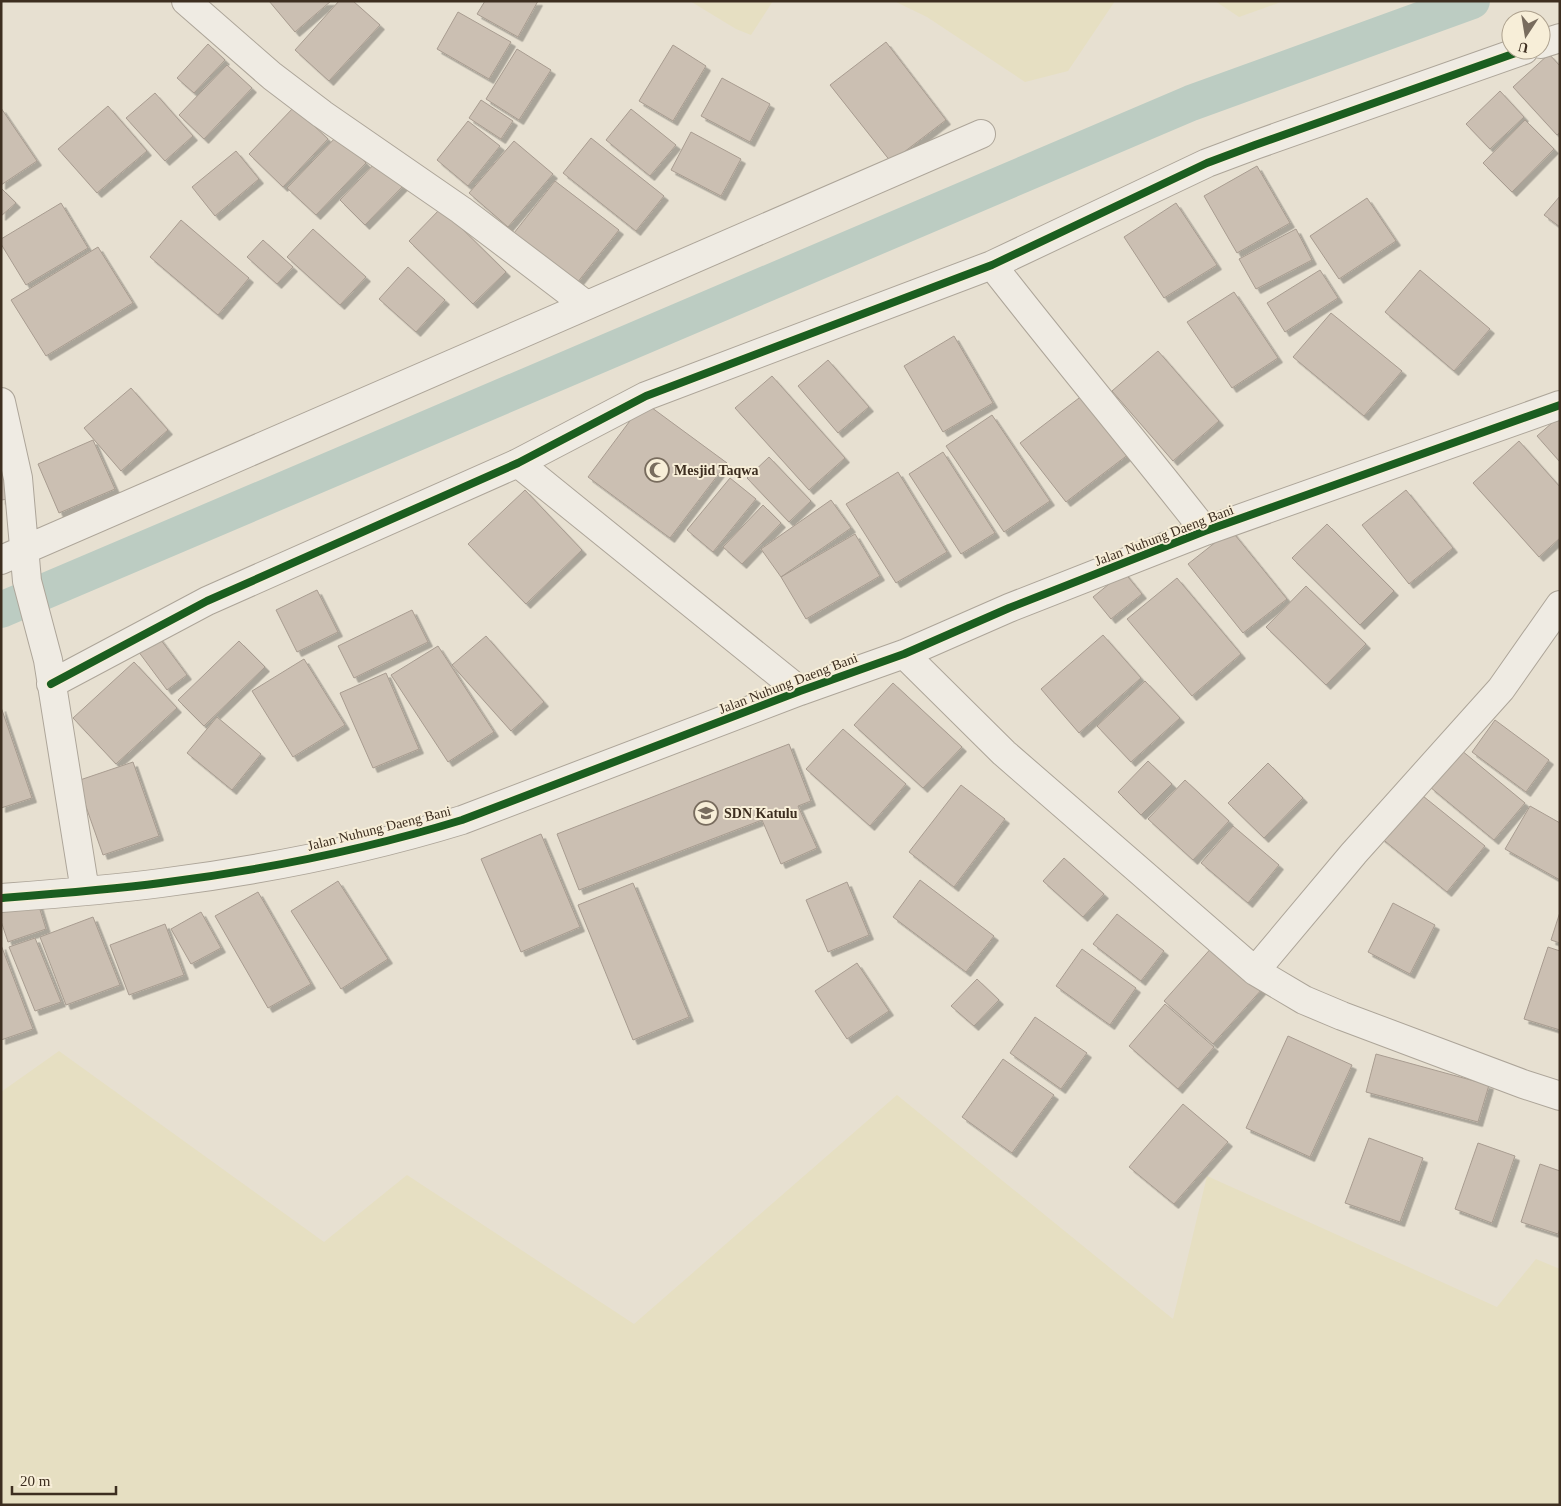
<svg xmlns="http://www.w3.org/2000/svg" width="1561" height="1506" font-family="'Times New Roman',serif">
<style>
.farmland{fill:#e6dfc2}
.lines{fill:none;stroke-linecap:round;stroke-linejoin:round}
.canal{stroke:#bcccc2;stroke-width:36}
.building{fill:#cbbfb2;stroke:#a89c90;filter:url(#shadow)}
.minor-casing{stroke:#ada599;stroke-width:30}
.minor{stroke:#efebe3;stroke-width:28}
.cycleway-casing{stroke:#f7eed8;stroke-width:11}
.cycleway{stroke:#1b5e20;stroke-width:8}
.labels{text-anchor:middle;stroke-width:4;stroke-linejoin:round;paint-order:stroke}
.poi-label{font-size:14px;font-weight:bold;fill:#3d2e20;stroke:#f7eed8;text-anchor:start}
.street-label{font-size:14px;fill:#3d2e20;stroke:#f7eed8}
</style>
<defs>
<filter id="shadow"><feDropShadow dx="4.5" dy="4.5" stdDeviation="0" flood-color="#0004"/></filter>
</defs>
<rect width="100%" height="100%" fill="#e7e0d1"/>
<path class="farmland" d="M690 1H773L751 35 736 29Z
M894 1H1115L1068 71 1025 82 927 17Z
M1215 1H1284L1239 17Z
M59 1051 324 1242 407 1175 634 1324 897 1095 1173 1319 1207 1176 1497 1307 1536 1259 1560 1269V1505H1V1092Z"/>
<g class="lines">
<path class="canal" d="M1 610 1191 103 1472 1"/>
</g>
<path class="building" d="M269 1H331L295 32Z
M339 1H353L380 25 329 81 295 50Z
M485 1H538L518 37 477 14Z
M458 12 511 42 489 79 437 49Z
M886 42 946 120 891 162 830 85Z
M208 44 225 60 194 93 177 78Z
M673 45 706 66 673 121 639 101Z
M517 49 551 70 519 120 486 99Z
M1549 54 1560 66V132L1557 135 1513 87Z
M227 65 252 88 204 139 179 115Z
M722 78 770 104 750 142 701 116Z
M1500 91 1524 117 1490 149 1466 124Z
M155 93 193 136 165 161 126 118Z
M481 100 513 121 501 139 469 118Z
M108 106 147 151 97 193 58 149Z
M294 107 328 139 283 187 249 154Z
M1 108 37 161 1 185Z
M631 109 676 145 650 176 606 140Z
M1525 120 1554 149 1512 192 1483 163Z
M468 121 500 146 468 186 437 160Z
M691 132 741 159 721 196 671 170Z
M338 135 366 163 316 215 287 188Z
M591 138 664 196 636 231 563 173Z
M514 141 553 174 508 227 469 193Z
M236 151 259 179 215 216 192 187Z
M377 161 403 186 365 225 340 200Z
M1257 166 1290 223 1237 253 1204 196Z
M555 181 619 230 577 283 514 233Z
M1 188 16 203 1 216Z
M1560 196V227L1544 215Z
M1367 198 1396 241 1339 279 1310 236Z
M61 203 88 248 26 285 1 244V239Z
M1176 203 1217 265 1164 298 1124 237Z
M441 208 506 272 473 304 409 241Z
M181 220 249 278 218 315 150 257Z
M313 229 366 277 340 305 287 257Z
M1296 229 1312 260 1256 289 1239 259Z
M263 240 293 267 277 284 247 257Z
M98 247 133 303 46 356 11 300Z
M408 267 445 300 416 332 379 299Z
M1320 270 1338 298 1285 332 1267 303Z
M1420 270 1490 329 1454 371 1385 312Z
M1234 292 1278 358 1232 388 1187 322Z
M1331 313 1402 371 1364 416 1293 357Z
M954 336 993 403 943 432 904 366Z
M1158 351 1219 421 1173 461 1112 391Z
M828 360 869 407 838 433 798 386Z
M772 376 845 458 809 490 735 408Z
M131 388 168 430 121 471 84 428Z
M1083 395 1129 454 1066 502 1020 443Z
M644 402 727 463 670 538 588 477Z
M992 415 1050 501 1004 532 946 446Z
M1560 416V462L1537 436Z
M93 440 115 489 59 513 38 464Z
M1519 441 1560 487V538L1539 557 1473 483Z
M943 452 995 533 961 554 909 474Z
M769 457 811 501 789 522 747 478Z
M1 466 9 499 1 500Z
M898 472 947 552 896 583 846 504Z
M730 478 756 499 713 552 687 530Z
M525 490 582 550 526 604 468 544Z
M1406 490 1453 548 1409 584 1362 525Z
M831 500 851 528 781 577 761 549Z
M763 505 781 523 742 564 723 547Z
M1327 524 1394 591 1360 625 1292 558Z
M1231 530 1287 599 1243 633 1188 564Z
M855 534 880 576 806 619 781 577Z
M1124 572 1142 594 1111 619 1093 597Z
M1177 578 1241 654 1192 696 1127 619Z
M1306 586 1366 644 1326 685 1266 627Z
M317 590 338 632 297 652 276 610Z
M412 610 428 642 354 678 338 646Z
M1103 635 1141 678 1079 733 1041 689Z
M158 636 187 675 167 690 138 651Z
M486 636 544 702 511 731 452 665Z
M239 641 265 667 204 726 178 700Z
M438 646 494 732 448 762 391 675Z
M304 659 345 725 293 757 252 691Z
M134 662 177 708 116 764 73 718Z
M386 673 419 749 373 768 340 693Z
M1145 681 1180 718 1131 762 1097 726Z
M893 683 962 747 923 788 854 725Z
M1 707 32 798 1 808Z
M217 717 261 754 232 790 187 753Z
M1495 720 1549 760 1526 792 1472 752Z
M843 729 906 784 870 826 806 769Z
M789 744 811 801 798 806 817 848 781 864 762 820 579 890 557 834Z
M1461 750 1525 803 1494 840 1430 787Z
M1148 761 1172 784 1141 815 1118 792Z
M133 762 159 836 103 855 77 781Z
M1268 763 1303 798 1264 838 1228 803Z
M1185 780 1229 821 1193 860 1148 819Z
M961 785 1005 819 954 887 909 852Z
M1418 792 1485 846 1447 892 1380 837Z
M1530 806 1560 823V880L1505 849Z
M1233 826 1279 865 1248 903 1201 863Z
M541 834 580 927 521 952 481 859Z
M1064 858 1104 894 1083 917 1043 881Z
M920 880 994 936 966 972 893 917Z
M338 881 388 959 341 989 291 911Z
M847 882 869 935 828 952 806 900Z
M633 883 689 1017 633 1040 578 905Z
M258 892 311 984 268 1008 215 916Z
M37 900 46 929 8 942 1 921V911Z
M1393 903 1435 925 1410 974 1368 952Z
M201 912 221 948 191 964 171 929Z
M1560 912V943L1551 940Z
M1117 914 1164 951 1141 981 1093 944Z
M93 917 120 985 66 1005 40 937Z
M165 924 184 975 129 995 110 945Z
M35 938 61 1002 35 1011 9 947Z
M1 945 33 1029 1 1040Z
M1214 945 1263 988 1213 1044 1164 1001Z
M1548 947 1560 951V1030L1524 1019Z
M1082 949 1136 988 1110 1025 1056 986Z
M857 963 889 1011 847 1039 815 991Z
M977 979 999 1000 974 1026 951 1006Z
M1165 1004 1214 1047 1178 1089 1129 1046Z
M1035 1017 1087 1053 1061 1089 1010 1053Z
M1288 1036 1352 1065 1310 1157 1246 1128Z
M1376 1054 1489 1085 1478 1122 1366 1092Z
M1003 1059 1054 1095 1012 1153 962 1117Z
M1183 1104 1228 1142 1174 1204 1129 1167Z
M1369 1138 1423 1158 1400 1222 1345 1203Z
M1478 1143 1515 1156 1492 1223 1455 1209Z
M1540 1164 1560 1171V1228L1558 1234 1521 1222Z"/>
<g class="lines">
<g class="minor-casing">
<path id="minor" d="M186 1 272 76 322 114 461 210 586 305
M1541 44 1560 38
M992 265C1062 355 1135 442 1205 531
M1 402 18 478 27 581 48 660 85 891
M518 463 800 691
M1 560 981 134
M904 654 1004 753 1255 971 1304 1000 1342 1016 1523 1084 1560 1096
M51 684 207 601 518 463 646 396 992 265 1207 163 1255 145 1524 50
M1 898C54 894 108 890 161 883 263 870 364 850 462 820L800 691 904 654 1009 608 1205 531 1560 405
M1255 971 1354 853 1501 689 1560 605"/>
</g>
<use href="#minor" class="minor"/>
<g class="cycleway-casing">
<path id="cycleway" d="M51 684 207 601 518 463 646 396 992 265 1207 163 1255 145 1524 50
M1 898C54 894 108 890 161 883 263 870 364 850 462 820L800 691 904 654 1009 608 1205 531 1560 405"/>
</g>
<use href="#cycleway" class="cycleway"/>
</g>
<defs>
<g id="mosque-ring" transform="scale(1.25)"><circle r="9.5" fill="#f7eed8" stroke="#786c5e" stroke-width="1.5"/><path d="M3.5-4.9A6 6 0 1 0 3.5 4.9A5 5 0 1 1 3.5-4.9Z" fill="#786c5e"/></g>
<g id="school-ring" transform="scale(1.25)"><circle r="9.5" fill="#f7eed8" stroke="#786c5e" stroke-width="1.5"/><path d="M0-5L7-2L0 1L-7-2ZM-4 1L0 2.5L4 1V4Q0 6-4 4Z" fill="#786c5e"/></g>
</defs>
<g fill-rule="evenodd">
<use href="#mosque-ring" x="657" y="470"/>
<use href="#school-ring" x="706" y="813"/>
</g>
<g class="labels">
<g class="poi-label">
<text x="674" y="475">Mesjid Taqwa</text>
<text x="724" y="818">SDN Katulu</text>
</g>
<g class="street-label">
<text transform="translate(1164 535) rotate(-21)" y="5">Jalan Nuhung Daeng Bani</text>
<text transform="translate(788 683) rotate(-21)" y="5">Jalan Nuhung Daeng Bani</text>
<text transform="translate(379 828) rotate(-14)" y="5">Jalan Nuhung Daeng Bani</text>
</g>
</g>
<rect width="1561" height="1506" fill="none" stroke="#3d2e20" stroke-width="5"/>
<g transform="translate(1526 35) rotate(192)"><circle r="24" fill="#f7eed8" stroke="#ada18e"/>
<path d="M0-4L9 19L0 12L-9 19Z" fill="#786c5e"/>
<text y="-8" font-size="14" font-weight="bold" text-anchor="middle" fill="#3d2e20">U</text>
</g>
<path d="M12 1486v8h104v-8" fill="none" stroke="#3d2e20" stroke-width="2.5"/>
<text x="20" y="1486" font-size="15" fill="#3d2e20" stroke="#f7eed8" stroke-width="4" paint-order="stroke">20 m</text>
</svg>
